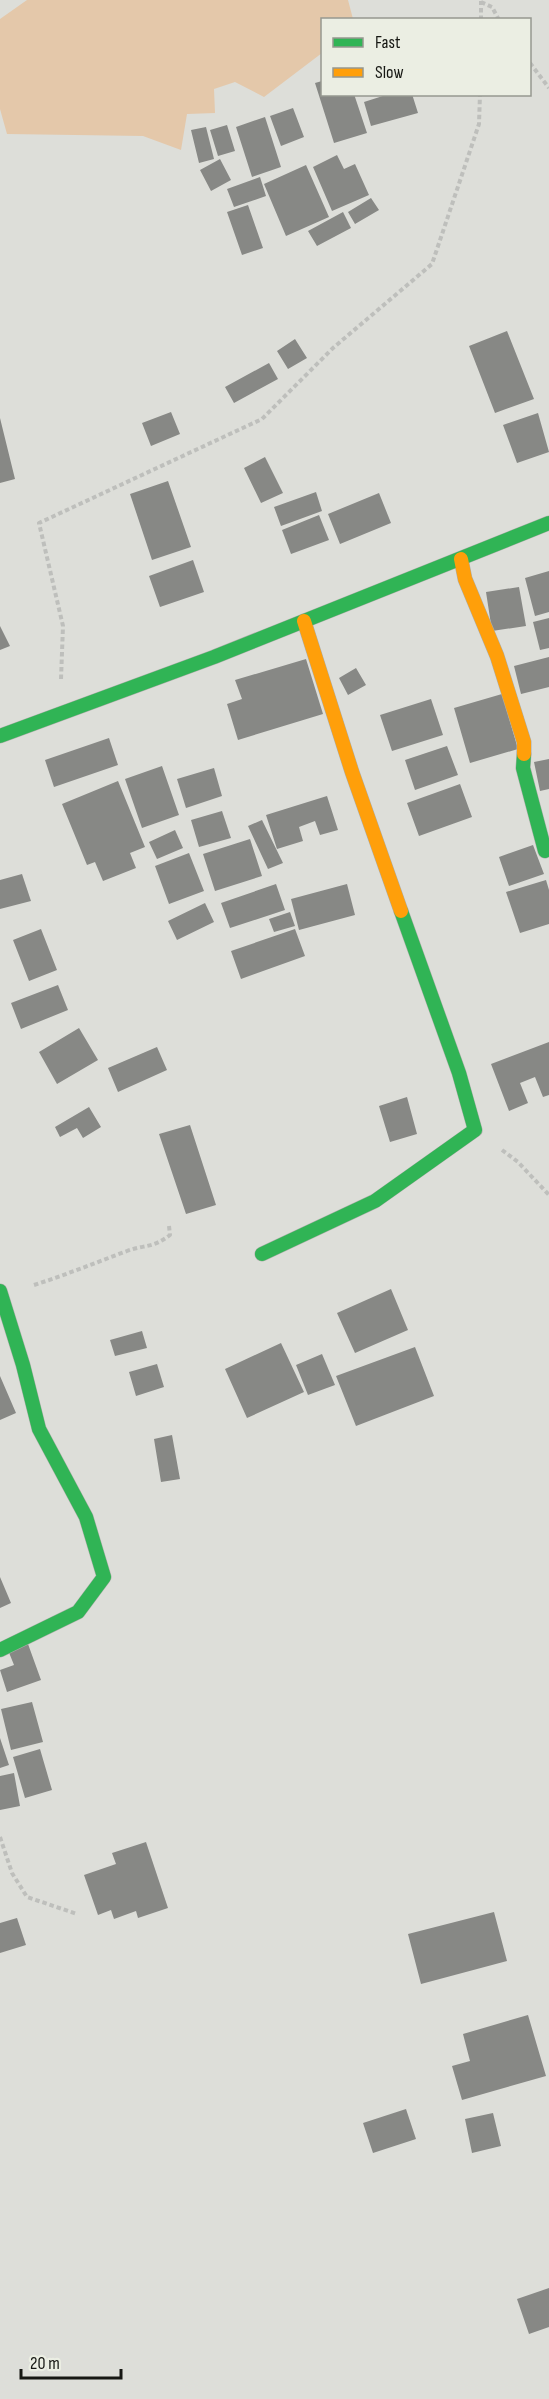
<svg xmlns="http://www.w3.org/2000/svg" width="549" height="2399" font-family="'Sofia Sans Condensed',sans-serif">
<style>
.green{fill:#e4c8aa}
.building{fill:#878885}
.lines{fill:none;stroke-linecap:round;stroke-linejoin:round}
.fast-casing{stroke:#adaeaa;stroke-width:15}
.slow-casing{stroke:#adaeaa;stroke-width:15}
.path{stroke:#bebfbc;stroke-width:4;stroke-dasharray:4.5 3;stroke-linecap:butt}
.fast{stroke:#30b455;stroke-width:14}
.slow{stroke:#ff9f0a;stroke-width:14}
</style>
<rect width="100%" height="100%" fill="#ddded9"/>
<path class="green" d="M27 0H348L353 19 322 20V53L264 97 235 82 214 89 215 113 187 114 181 150 143 136 7 134 0 109V19Z"/>
<path class="building" d="M322 81V94H354L367 133 334 143 315 83Z
M389 94H412L418 113 371 126 364 102Z
M293 108 304 137 281 146 270 116Z
M265 117 281 167 252 177 236 127Z
M227 125 235 151 218 156 210 130Z
M206 127 214 159 199 163 191 130Z
M337 155 344 169 355 164 369 195 332 211 313 167Z
M220 159 231 180 211 191 200 170Z
M306 165 329 217 286 236 264 184Z
M260 177 266 196 234 207 227 189Z
M371 198 379 210 355 224 348 212Z
M248 205 263 248 242 255 227 212Z
M343 212 351 228 317 246 308 231Z
M507 331 534 399 495 413 469 346Z
M295 339 307 358 288 369 277 351Z
M269 363 278 379 234 403 225 387Z
M171 412 180 434 151 446 142 423Z
M538 413 549 452 517 463 503 425Z
M0 418 15 479 0 483Z
M265 457 283 493 261 503 244 468Z
M168 481 191 547 152 560 130 494Z
M316 492 322 511 281 526 274 507Z
M379 493 391 523 340 544 328 514Z
M319 515 329 540 291 554 282 530Z
M193 560 204 592 160 607 149 576Z
M549 571V612L535 616 525 578Z
M519 587 526 626 492 631 486 592Z
M549 618V648L540 650 533 622Z
M0 626 10 646 0 650Z
M549 657V687L521 694 514 666Z
M306 659 323 714 238 740 227 704 242 699 235 680Z
M356 668 366 685 348 695 339 678Z
M502 694 518 749 470 763 454 708Z
M431 699 443 735 392 751 380 715Z
M109 738 118 765 54 787 45 760Z
M447 746 458 775 415 790 405 760Z
M549 759V789L540 791 534 762Z
M162 766 179 815 142 828 125 779Z
M214 768 222 796 186 808 177 779Z
M118 781 145 847 130 853 136 868 103 881 95 862 87 865 62 804Z
M460 784 472 817 419 836 407 803Z
M327 796 338 830 320 835 315 821 299 827 303 841 277 849 266 815Z
M222 811 231 838 199 847 191 820Z
M262 820 283 863 268 869 248 826Z
M175 830 183 848 157 859 149 842Z
M250 839 262 876 215 891 203 854Z
M533 845 544 874 509 886 499 857Z
M189 853 204 891 169 904 155 866Z
M22 874 31 901 0 909V880Z
M546 880 549 890V924L520 933 506 892Z
M276 884 285 910 230 928 221 903Z
M347 884 355 915 299 930 291 899Z
M205 903 214 922 177 940 168 921Z
M290 912 295 926 274 932 269 919Z
M41 929 57 970 29 981 13 940Z
M295 929 305 956 241 979 231 951Z
M58 985 68 1010 21 1029 11 1003Z
M79 1028 98 1060 57 1084 39 1052Z
M549 1042V1095L543 1097 535 1077 520 1083 528 1103 509 1111 491 1064Z
M157 1047 167 1070 118 1092 108 1068Z
M407 1097 417 1134 390 1142 379 1106Z
M89 1107 101 1127 83 1138 77 1128 60 1137 55 1127Z
M190 1125 216 1205 186 1214 159 1134Z
M391 1289 408 1330 355 1353 337 1313Z
M142 1331 147 1348 115 1356 110 1340Z
M281 1343 304 1392 247 1418 225 1369Z
M415 1347 434 1396 356 1426 336 1376Z
M322 1354 335 1385 308 1395 296 1365Z
M157 1364 164 1387 136 1396 129 1372Z
M0 1376 16 1413 0 1420Z
M172 1435 180 1479 161 1482 154 1439Z
M0 1577 11 1603 0 1608Z
M28 1644 41 1680 7 1692 0 1670 14 1665 8 1650Z
M32 1702 43 1742 11 1750 1 1709Z
M0 1738 9 1765 0 1768Z
M40 1749 52 1790 25 1798 13 1757Z
M14 1773 20 1806 0 1810V1776Z
M146 1842 168 1908 138 1918 136 1911 114 1919 111 1910 98 1915 84 1875 116 1864 112 1853Z
M494 1912 507 1961 421 1984 408 1934Z
M17 1918 26 1945 0 1953V1923Z
M528 2015 546 2076 462 2100 452 2066 470 2061 463 2034Z
M406 2109 416 2139 373 2153 363 2123Z
M493 2113 501 2146 472 2153 465 2119Z
M549 2288V2327L529 2334 517 2299Z"/>
<g class="lines">
<g class="fast-casing">
<path id="fast" d="M0 736 214 657 549 523
M524 754 523 768 545 851
M262 1254 375 1201 475 1130 459 1073 401 911
M0 1291 23 1365 39 1429 86 1517 104 1577 78 1612 0 1650"/>
</g>
<g class="slow-casing">
<path id="slow" d="M461 559 465 579 497 656 524 742V754
M304 621 352 772 401 911"/>
</g>
<path class="path" d="M481 2 492 7 499 20
M481 20V1
M530 63 549 88
M61 679 63 626 39 523 262 419 333 348 432 264 479 124 480 94
M502 1150 518 1162 549 1195
M34 1285C65 1275 95 1263 127 1251 146 1244 151 1249 170 1235L169 1226
M0 1837 12 1873 27 1897 77 1914"/>
<use href="#fast" class="fast"/>
<use href="#slow" class="slow"/>
</g>
<rect x="321" y="18" width="210" height="78" fill="#ebeee3" stroke="#969890" stroke-width="1.5"/>
<rect x="333" y="38" width="30" height="9" fill="#30b455" stroke="#969890" stroke-width="1.5"/>
<text x="375" y="48" font-size="18" fill="#161713">Fast</text>
<rect x="333" y="68" width="30" height="9" fill="#ff9f0a" stroke="#969890" stroke-width="1.5"/>
<text x="375" y="78" font-size="18" fill="#161713">Slow</text>
<path d="M21 2369v9h100v-9" fill="none" stroke="#161713" stroke-width="3"/>
<text x="30" y="2369" font-size="18" fill="#161713" stroke="#ebeee3" stroke-width="4.5" paint-order="stroke">20 m</text>
</svg>
